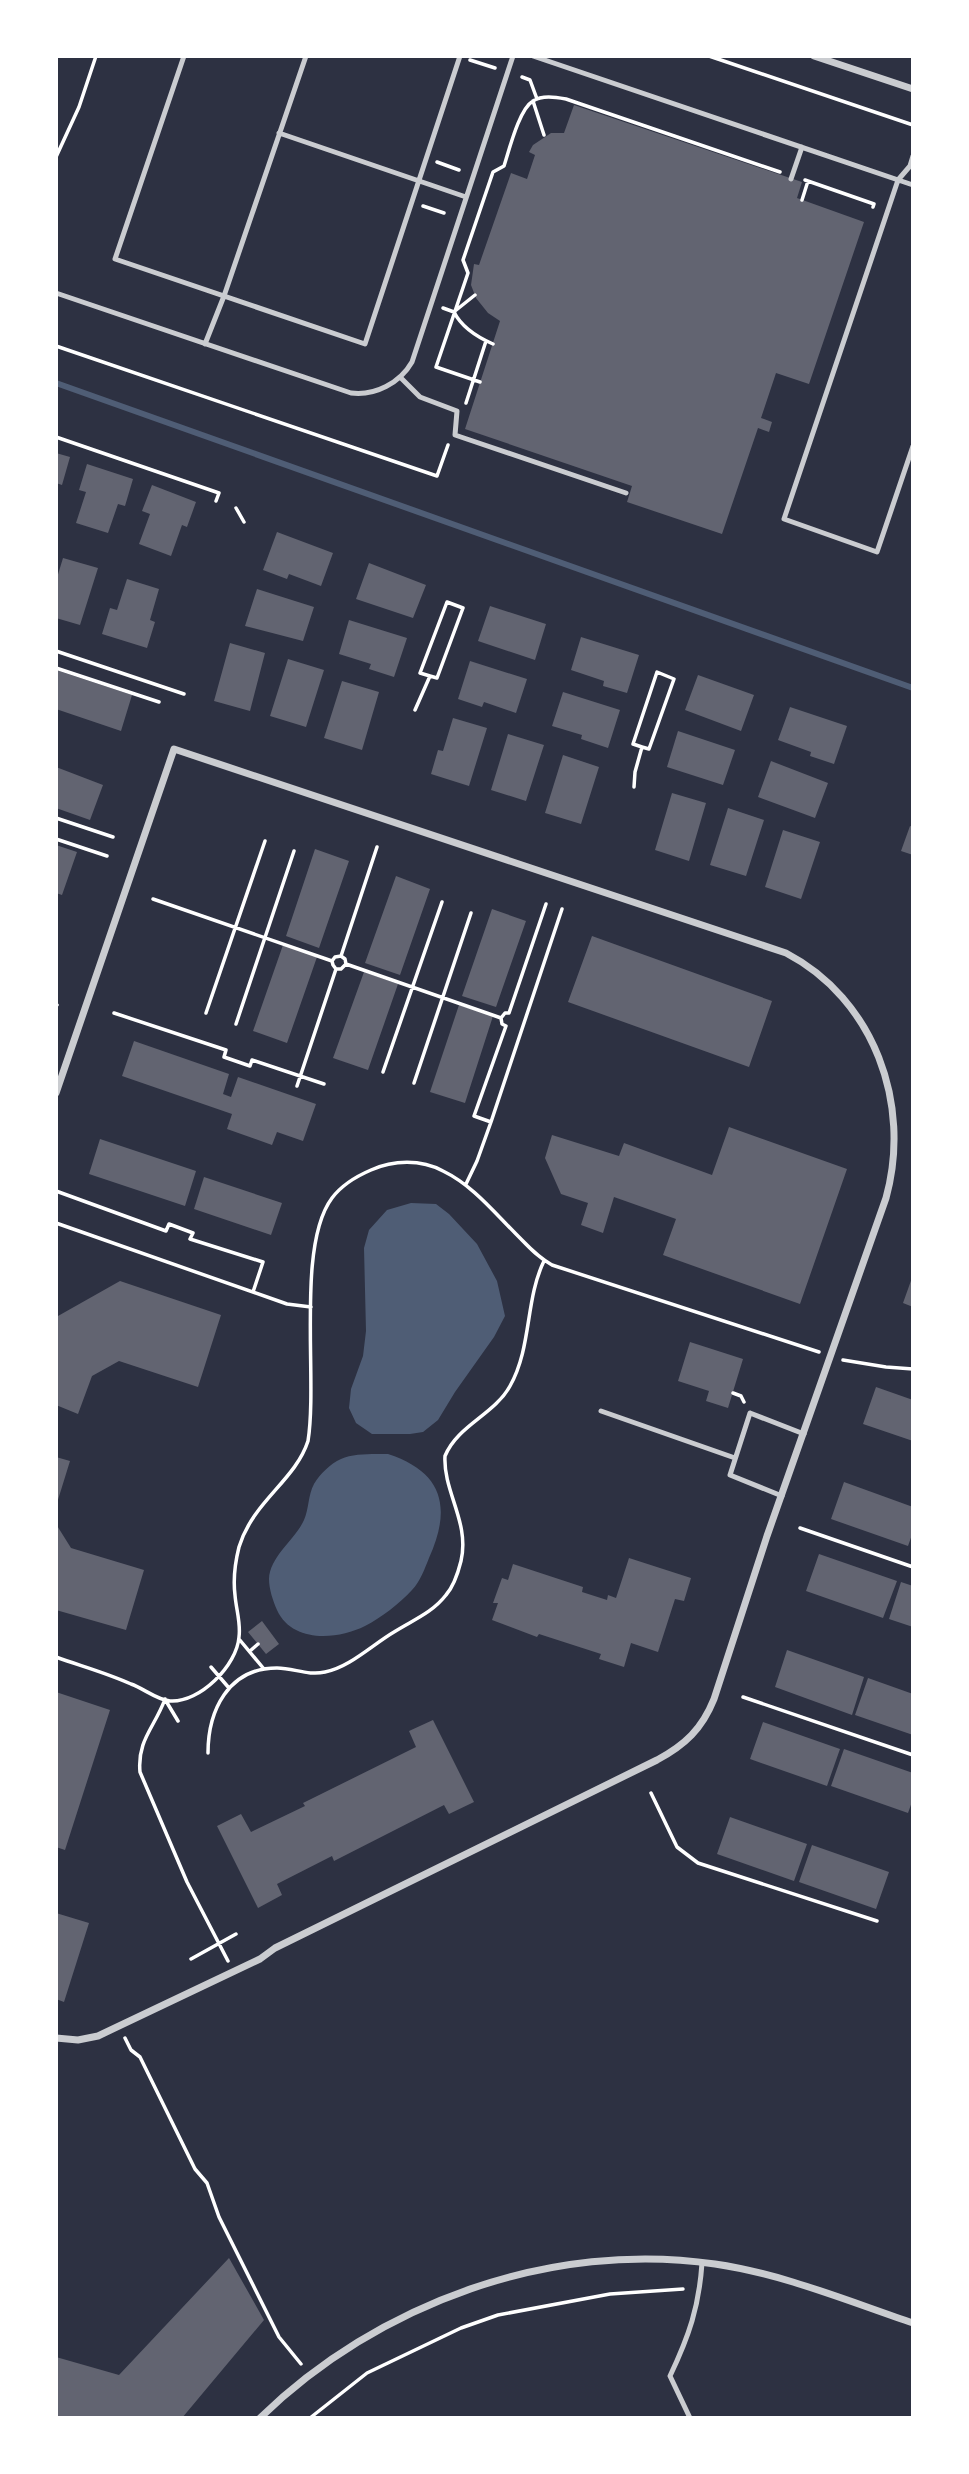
<svg xmlns="http://www.w3.org/2000/svg" width="969" height="2474" font-family="'Work Sans',sans-serif">
<style>
.water{fill:#4f5d75}
.lines{fill:none;stroke-linecap:round;stroke-linejoin:round}
.stream{stroke:#4f5d75;stroke-width:6}
.building{fill:#626471}
.path{stroke:#fff;stroke-width:3.5}
.service{stroke:#caccd0;stroke-width:5}
.minor{stroke:#caccd0;stroke-width:7}
</style>
<rect width="100%" height="100%" fill="#2d3142"/>
<path class="water" d="M411 1203 436 1204 449 1214 477 1244 497 1281 505 1316 494 1337 455 1392 438 1420 423 1432 410 1434H372L356 1423 349 1408 351 1389 363 1356 366 1331 364 1248 369 1230 387 1210Z
M388 1454C443 1472 452 1507 429 1558 425 1568 420 1582 412 1590 400 1603 381 1618 365 1626 337 1640 292 1643 277 1610 273 1601 269 1589 269 1579 270 1556 295 1540 304 1520 309 1509 308 1495 314 1484 320 1474 330 1464 341 1459 354 1453 374 1454 388 1454Z"/>
<g class="lines">
<path class="stream" d="M56 383 913 688"/>
</g>
<path class="building" d="M574 105 802 182 797 198 864 222 809 384 776 373 761 418 772 422 769 432 758 428 722 534 627 502 632 486 465 429 500 321 488 313 476 298 471 285 474 264 479 265 511 173 527 179 535 155 529 152 533 145 551 133H564Z
M56 453 70 457 62 485 56 483Z
M87 464 133 479 125 506 118 504 108 533 76 523 86 492 79 490Z
M152 485 196 502 187 527 182 525 171 556 139 544 150 514 142 511Z
M277 532 333 553 321 586 289 574 287 579 263 570Z
M63 558 98 568 80 625 56 618V581Z
M369 563 426 585 413 618 356 599Z
M127 579 159 589 150 620 155 622 147 648 102 634 110 608 117 610Z
M257 589 314 607 303 641 245 626Z
M490 606 546 624 535 660 478 641Z
M349 620 407 638 394 677 369 669 371 664 339 654Z
M581 637 639 655 627 693 603 686 604 681 571 670Z
M230 643 265 653 250 711 214 701Z
M288 659 324 670 306 727 270 716Z
M470 661 527 679 516 713 484 702 482 707 458 699Z
M56 670 132 695 121 731 56 709Z
M698 675 754 695 741 731 685 710Z
M342 681 379 692 362 750 324 738Z
M563 692 620 710 608 748 581 739 582 735 552 726Z
M790 707 847 726 834 764 810 756 811 752 778 740Z
M453 718 487 728 469 786 431 774 438 750 443 751Z
M678 731 735 750 723 785 667 767Z
M508 734 544 745 526 801 491 790Z
M563 755 599 767 581 824 545 813Z
M771 761 828 783 815 818 758 797Z
M56 767 103 785 90 820 56 808Z
M672 793 706 803 689 861 655 850Z
M728 808 764 820 746 876 710 865Z
M910 826 913 827V855L901 851Z
M783 830 820 842 801 899 765 887Z
M56 845 77 852 62 895 56 893Z
M315 849 349 861 319 948 286 936Z
M396 876 430 889 400 975 365 963Z
M492 909 526 921 496 1007 462 996Z
M592 936 772 1001 749 1067 568 1002Z
M283 945 317 957 287 1043 253 1031Z
M364 972 398 984 368 1070 333 1058Z
M459 1005 493 1016 465 1103 430 1092Z
M134 1041 229 1074 223 1094 231 1097 238 1077 316 1104 303 1141 277 1132 272 1145 227 1129 232 1114 122 1076Z
M729 1127 847 1169 800 1304 663 1255 676 1219 614 1197 603 1233 581 1225 588 1203 561 1194 545 1158 552 1135 619 1156 624 1143 712 1175Z
M100 1139 196 1171 185 1206 89 1174Z
M204 1177 282 1203 271 1235 194 1209Z
M913 1275V1307L903 1303Z
M120 1281 221 1315 198 1387 119 1361 92 1376 78 1414 56 1405 58 1316Z
M690 1342 743 1359 728 1408 706 1401 709 1391 678 1381Z
M876 1387 913 1400V1441L863 1424Z
M56 1457 70 1461 57 1503H56Z
M844 1482 913 1507V1532L908 1546 831 1519Z
M56 1524 71 1548 144 1570 126 1630 56 1610Z
M819 1554 897 1581 883 1618 806 1591Z
M629 1558 691 1578 684 1601 675 1599 658 1652 631 1643 624 1667 599 1659 601 1654 539 1634 537 1637 492 1620 498 1603H493L502 1578 508 1580 513 1564 583 1587 582 1592 607 1600 608 1595 616 1598Z
M901 1582 913 1586V1627L889 1619Z
M262 1621 279 1644 266 1654 248 1632Z
M787 1650 864 1677 852 1715 775 1687Z
M868 1678 913 1694V1735L855 1715Z
M56 1692 110 1710 65 1850 56 1847Z
M433 1720 474 1802 449 1814 444 1805 334 1861 332 1856 277 1884 282 1895 258 1908 217 1826 241 1814 251 1832 305 1806 303 1803 416 1747 409 1731Z
M763 1722 840 1749 827 1786 750 1759Z
M844 1749 913 1773V1799L908 1813 831 1786Z
M730 1817 807 1844 794 1881 717 1854Z
M812 1845 889 1872 876 1909 799 1882Z
M56 1913 89 1923 64 2002 56 1999Z
M229 2258 264 2320 182 2418H56V2357L119 2375Z"/>
<g class="lines">
<path class="path" d="M709 56 913 125
M470 60 495 68
M522 77 530 80 537 99
M533 101 544 135
M56 157 79 107 96 56
M437 162 459 170
M805 180 874 204 873 207
M802 200 808 181
M423 206 444 213
M443 308 454 312C462 328 477 337 493 344
M455 311 475 295
M56 346 437 476 448 445
M480 382 436 367 468 273 463 260 493 172 504 166C509 151 519 109 533 101 542 95 555 97 566 99L780 172
M466 403 486 341
M56 437 219 493 216 501
M236 508 244 522
M56 651 184 694
M56 668 159 702
M415 710 430 676 437 678 463 608 447 602 420 673 430 676
M634 787 635 772 642 747 649 749 674 679 657 672 633 744 642 747
M56 818 113 837
M56 839 107 856
M153 899 332 961
M346 964 501 1018
M336 969H341L346 964 345 959 341 956
M56 1004 57 1005
M114 1013 226 1050 224 1057 250 1066 252 1060 324 1084
M206 1013 265 841
M236 1024 294 851
M383 1072 442 902
M414 1083 471 913
M297 1086 336 969 333 965 332 961 335 957 341 956 377 847
M491 1122 474 1116 506 1026 502 1024 501 1018 505 1013H509L546 904
M466 1184 477 1161 491 1122 562 909
M56 1191 166 1231 169 1224 193 1233 190 1239 263 1262 253 1292
M56 1223 287 1304 311 1307
M843 1360 886 1367 913 1369
M733 1393 741 1396 744 1402
M800 1528 913 1567
M239 1639 264 1669
M250 1651 258 1644
M56 1657C81 1666 107 1673 131 1684 143 1688 157 1700 170 1701 200 1703 237 1665 239 1637 241 1623 236 1609 235 1595 233 1579 235 1563 239 1547 253 1501 295 1481 308 1441 318 1379 296 1246 332 1198 341 1186 357 1176 371 1170 393 1160 421 1159 443 1171 472 1185 493 1211 516 1234 527 1245 537 1257 552 1265L819 1352
M211 1667 229 1688
M743 1697 913 1755
M165 1699C155 1727 137 1740 140 1772L187 1882 228 1961
M166 1701 178 1721
M208 1753C208 1711 228 1668 277 1668 294 1668 308 1676 325 1672 350 1667 372 1645 394 1632 413 1620 432 1613 446 1595 454 1586 458 1573 461 1561 470 1522 443 1492 445 1456 458 1425 494 1415 510 1386 532 1347 525 1300 544 1261
M651 1793 677 1847 698 1863 877 1921
M191 1959 236 1934
M125 2038 131 2050 140 2057 195 2169 207 2183 219 2217 279 2337 301 2364
M310 2418 367 2373 461 2328 498 2315 610 2294 683 2289"/>
<path class="service" d="M184 56 115 259 365 344 460 56
M533 56 913 185
M279 133 466 197
M913 156 910 166 898 180 784 519 877 552 913 446
M791 179 802 147
M56 293 351 393C375 396 400 383 412 362L513 56
M205 344 224 296 306 56
M400 377 420 397 457 411 455 435 626 493
M601 1411 735 1458
M782 1496 730 1475 750 1413 804 1434
M690 2418 670 2376C689 2336 699 2307 702 2263"/>
<path class="minor" d="M814 56 913 89
M56 1093 174 749 786 953C874 999 912 1104 886 1198L767 1536 714 1699C702 1729 685 1745 657 1760L275 1948 260 1959 98 2036 78 2040 56 2038
M260 2418C378 2303 552 2240 715 2264 783 2274 848 2301 913 2323"/>
</g>
<rect width="969" height="2474" fill="none" stroke="#ffffff" stroke-width="116"/>
</svg>
